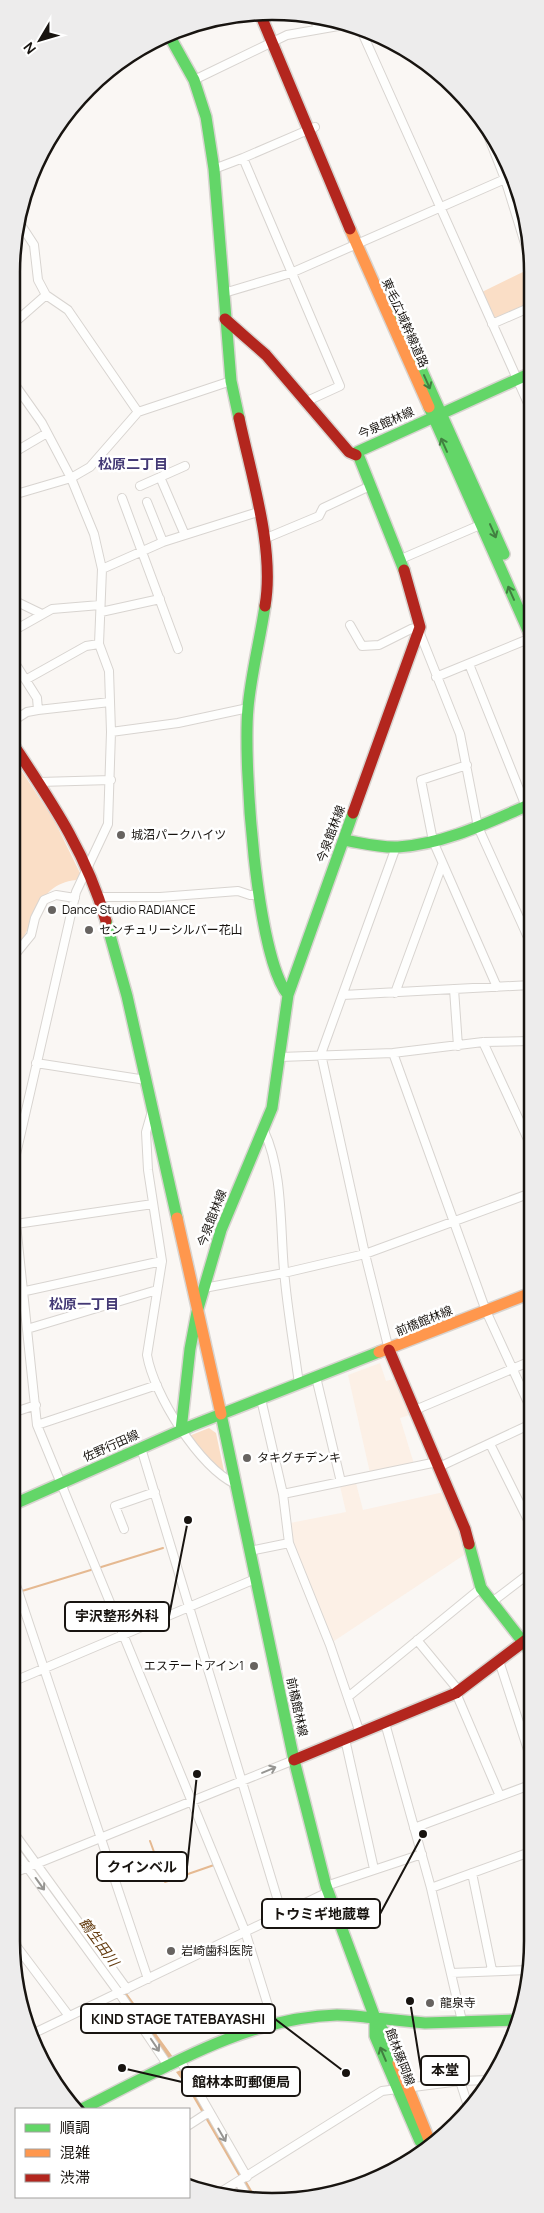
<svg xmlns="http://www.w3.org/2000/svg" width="544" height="2213" font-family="Manrope,'Noto Sans JP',sans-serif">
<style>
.built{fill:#fcf0e6}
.green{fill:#fadec6}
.water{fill:#e5b991}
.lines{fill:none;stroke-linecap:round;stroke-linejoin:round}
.stream{stroke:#e5b991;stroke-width:2}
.street-casing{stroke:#d8d4d0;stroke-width:10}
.fast-casing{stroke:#d8d4d0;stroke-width:14}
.slow-casing{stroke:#d8d4d0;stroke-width:14}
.jam-casing{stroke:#d8d4d0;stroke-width:14}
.street{stroke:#fefefd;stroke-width:8}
.fast{stroke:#63d668;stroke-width:11}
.slow{stroke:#ff974d;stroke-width:11}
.jam{stroke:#b3261e;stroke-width:11}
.oneway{stroke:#417f40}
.oneway2{stroke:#969592}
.poi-dot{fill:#676360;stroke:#fff;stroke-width:2}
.labels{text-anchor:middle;stroke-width:5;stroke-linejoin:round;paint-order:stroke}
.street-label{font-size:12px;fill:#181410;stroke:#fff}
.poi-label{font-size:12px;fill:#181410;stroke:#fff;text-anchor:start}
.neighbourhood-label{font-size:14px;font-weight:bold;fill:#433975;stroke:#fff}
.water-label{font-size:14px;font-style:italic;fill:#633b0f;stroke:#fff}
.rim{fill:none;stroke:#181410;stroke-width:2.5}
.leader{fill:none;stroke:#181410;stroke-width:2}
.callout-dot{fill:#181410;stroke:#fff;stroke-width:2}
.callout{fill:#fff;stroke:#181410;stroke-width:2}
.callout-label{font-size:14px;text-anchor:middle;font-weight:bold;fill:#181410}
</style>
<rect width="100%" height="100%" fill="#faf7f4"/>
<path class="built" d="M380 1363 386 1381 397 1378 413 1414 400 1418 414 1464 370 1473 348 1375Z
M356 1483 363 1510 444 1492 464 1539 467 1553 334 1641 331 1639 292 1542 290 1523 346 1512 340 1486Z"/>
<path class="green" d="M529 269 531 307 495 322 482 292Z
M13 758 54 820 81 875 76 880C33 885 37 927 13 952Z
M209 1428 216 1433 224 1471 220 1472 189 1436Z"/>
<path class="water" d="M11 1833 173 2057 168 2059 11 1841Z
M181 2070 190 2084 258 2201H253L187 2087 176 2072Z"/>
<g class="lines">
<path class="stream" d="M98 1568 163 1548
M22 1591 94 1569
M12 1596 17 1593
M150 1841 165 1882 214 1865"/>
<g class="street-casing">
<path id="street" d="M315 16 317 28
M361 30 531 410
M194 80 287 35 344 25
M485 128 505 179 531 263
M243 158 315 127
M214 169 243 158 340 386 305 402
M19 222 34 245 38 280 46 295 68 310 138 412
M224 293 291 273 505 179 513 180
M13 324 46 295
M492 324 531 307
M13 382 42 423 71 478 94 534 102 569 99 644 109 671 111 732 108 824 76 892 14 1163 16 1224 37 1425 245 1931 274 2025
M13 453 47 433
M160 477 185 535
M140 486 185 466
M13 495 71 478 90 467 138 412 231 381
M122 498 178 649
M147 502 163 542
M264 539 319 516 323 508 370 486
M13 546 15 552 14 601
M401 559 480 525
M102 569 163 542 258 512
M13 600 42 614
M101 612 160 599
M350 625 362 646 379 645 411 629 420 627
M13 631 52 609 100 605
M419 631 460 734 478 827 531 944
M469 664 531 819
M436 677 531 638
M27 679 86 646 99 644
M38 710 110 702
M13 721 27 712 38 710 37 698 13 660
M111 732 178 723 248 708
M467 765 421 780 433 841 497 987
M39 782 111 780
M99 897H160L238 891 250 895H258
M13 957 31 935 35 918 44 900 56 895 75 898
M454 989 458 1046
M395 993 442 865
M343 995 531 985
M483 1042 531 1146
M393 1053 486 1311 531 1409
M280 1057 393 1053 483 1042 531 1041
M36 1063 146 1080
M152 1111 146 1132 148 1170 162 1261 147 1355C154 1395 198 1465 235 1484
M264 1131C283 1171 280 1226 284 1270 287 1308 294 1346 299 1384
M16 1224 153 1204
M204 1288 284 1273 365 1254 531 1193
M12 1294 162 1261
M27 1329 157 1290
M389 1350 365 1254 321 1054 396 847
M316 1377 341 1482
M261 1399 283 1494 289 1543 330 1645 360 1733
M415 1410 531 1361
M12 1413 36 1405
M37 1425 157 1385
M490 1444 530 1524
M141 1448 282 1914
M439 1467 531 1424
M283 1494 437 1462
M124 1529 115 1506 155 1492
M250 1551 289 1543
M12 1573 148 1979
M492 1602 530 1573
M417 1640 459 1691
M499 1661 530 1756
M12 1682 255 1579
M456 1693 500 1796
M348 1697 481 1588
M385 1723 431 1888 462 2021
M345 1739 374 1869
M414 1828 530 1785
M11 1829 127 1989
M11 1845 119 1993 169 2067
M472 1873 492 1970
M11 1874 294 1760
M326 1886 422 1854
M431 1888 530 1852
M11 1939 69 2016
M451 1973 530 1970
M30 2035 328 1892
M181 2062 247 2177
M460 2081 468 2106
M189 2125 209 2112
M239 2182 249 2200
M221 2192 382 2091 460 2081 490 2080"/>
</g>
<g class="fast-casing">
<path id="fast" d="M170 37 194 80 206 117 214 169 231 381 239 418
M392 304 504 554
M429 407 531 637
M404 570 357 452 531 373
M265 606C260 640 251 674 248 708 243 762 256 956 288 995
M344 840C362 843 380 848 398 847 445 844 489 822 531 804
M106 921 127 996 177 1218
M221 1414 294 1760 326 1886 375 2018 386 2035 398 2063
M181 1430 190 1349 197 1312 221 1230 272 1108 288 995 353 813
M12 1505 191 1426 379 1352
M469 1544 481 1588 530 1651
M375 2018 425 2023 515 2020
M375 2018V2036L420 2141
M82 2109C161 2070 246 2017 337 2015 350 2015 363 2017 375 2018"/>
</g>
<g class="slow-casing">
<path id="slow" d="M350 229 429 407
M177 1218 221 1414
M379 1352 531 1293
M398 2063 432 2147"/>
</g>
<g class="jam-casing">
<path id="jam" d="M261 16 350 229
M225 319 266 355 349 452 356 455
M239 418C251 475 275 549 265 606
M13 744C52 803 86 852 106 921
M353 813 420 627 404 570
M389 1350 465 1529 469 1544
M294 1760 456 1693 530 1637"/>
</g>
<use href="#street" class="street"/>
<use href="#fast" class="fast"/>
<use href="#slow" class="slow"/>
<use href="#jam" class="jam"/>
</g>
<defs><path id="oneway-shaft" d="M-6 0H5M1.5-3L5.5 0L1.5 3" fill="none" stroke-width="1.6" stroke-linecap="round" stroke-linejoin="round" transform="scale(1.25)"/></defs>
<g class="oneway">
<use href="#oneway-shaft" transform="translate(427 382) rotate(66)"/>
<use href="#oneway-shaft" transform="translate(444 445) rotate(-114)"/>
<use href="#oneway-shaft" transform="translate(493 531) rotate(66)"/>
<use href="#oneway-shaft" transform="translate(511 593) rotate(-114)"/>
<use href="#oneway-shaft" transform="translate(383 2054) rotate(-113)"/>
</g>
<g class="oneway2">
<use href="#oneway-shaft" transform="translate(269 1770) rotate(-23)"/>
<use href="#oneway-shaft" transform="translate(40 1884) rotate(54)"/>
<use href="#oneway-shaft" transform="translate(155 2045) rotate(56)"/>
<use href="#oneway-shaft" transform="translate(222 2135) rotate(60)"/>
</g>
<g class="poi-dot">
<circle cx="121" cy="835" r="5"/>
<circle cx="52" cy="910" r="5"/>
<circle cx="89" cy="930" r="5"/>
<circle cx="247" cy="1458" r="5"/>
<circle cx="254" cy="1666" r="5"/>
<circle cx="171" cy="1951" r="5"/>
<circle cx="430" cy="2003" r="5"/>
</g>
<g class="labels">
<g class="street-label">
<text transform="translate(405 323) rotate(66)" y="4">東毛広域幹線道路</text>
<text transform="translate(386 423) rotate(-24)" y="4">今泉館林線</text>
<text transform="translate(331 834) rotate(-70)" y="4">今泉館林線</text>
<text transform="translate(212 1218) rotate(-69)" y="4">今泉館林線</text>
<text transform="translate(424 1321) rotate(-22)" y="4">前橋館林線</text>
<text transform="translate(111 1446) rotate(-24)" y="4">佐野行田線</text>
<text transform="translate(297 1707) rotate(78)" y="4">前橋館林線</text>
<text transform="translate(400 2057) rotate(69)" y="4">館林藤岡線</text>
</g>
<g class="poi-label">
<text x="131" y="839">城沼パークハイツ</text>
<text x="62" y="914">Dance Studio RADIANCE</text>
<text x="99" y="934">センチュリーシルバー花山</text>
<text x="257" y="1462">タキグチデンキ</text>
<text x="244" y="1670" text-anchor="end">エステートアイン1</text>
<text x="181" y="1955">岩崎歯科医院</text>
<text x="440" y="2007">龍泉寺</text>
</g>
<g class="neighbourhood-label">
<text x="133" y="469">松原二丁目</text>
<text x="84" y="1309">松原一丁目</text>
</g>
<g class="water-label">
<text transform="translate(99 1942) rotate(54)" y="5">鶴生田川</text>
</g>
</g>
<path d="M0 0H544V2213H0ZM272 20H272A252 252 0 0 1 524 272V1941A252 252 0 0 1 272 2193H272A252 252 0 0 1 20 1941V272A252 252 0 0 1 272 20Z" fill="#edecec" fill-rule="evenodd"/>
<path class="rim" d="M272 20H272A252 252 0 0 1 524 272V1941A252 252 0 0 1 272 2193H272A252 252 0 0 1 20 1941V272A252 252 0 0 1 272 20Z"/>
<path class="leader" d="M188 1520L169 1616M197 1774L187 1867M423 1834L380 1914M346 2073L275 2019M410 2001L421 2070M122 2068L182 2082"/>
<g class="callout-dot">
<circle cx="188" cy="1520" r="5"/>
<circle cx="197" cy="1774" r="5"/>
<circle cx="423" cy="1834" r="5"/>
<circle cx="346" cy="2073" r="5"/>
<circle cx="410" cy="2001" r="5"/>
<circle cx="122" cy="2068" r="5"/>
</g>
<g class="callout">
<rect x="65" y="1602" width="104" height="29" rx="5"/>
<rect x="97" y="1852" width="90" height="29" rx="5"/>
<rect x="262" y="1899" width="118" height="29" rx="5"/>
<rect x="81" y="2004" width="194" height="29" rx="5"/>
<rect x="421" y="2056" width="48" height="29" rx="5"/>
<rect x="182" y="2067" width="118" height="29" rx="5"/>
</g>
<g class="callout-label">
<text x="117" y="1621">宇沢整形外科</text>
<text x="142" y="1872">クインベル</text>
<text x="321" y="1919">トウミギ地蔵尊</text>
<text x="178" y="2024">KIND STAGE TATEBAYASHI</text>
<text x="445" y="2075">本堂</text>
<text x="241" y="2087">館林本町郵便局</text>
</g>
<rect x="15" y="2108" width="175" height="90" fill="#ffffff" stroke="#a3a19f"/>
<rect x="25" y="2124" width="25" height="8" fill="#63d668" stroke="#a3a19f"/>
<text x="60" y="2133" font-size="15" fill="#181410">順調</text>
<rect x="25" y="2149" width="25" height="8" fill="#ff974d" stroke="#a3a19f"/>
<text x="60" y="2158" font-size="15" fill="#181410">混雑</text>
<rect x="25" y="2174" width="25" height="8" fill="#b3261e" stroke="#a3a19f"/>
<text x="60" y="2183" font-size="15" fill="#181410">渋滞</text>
<g transform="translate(40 40) rotate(232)" stroke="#ffffff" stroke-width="4" paint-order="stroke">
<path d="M0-4L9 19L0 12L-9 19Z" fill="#181410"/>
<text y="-8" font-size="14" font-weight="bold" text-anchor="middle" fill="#181410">N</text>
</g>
</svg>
